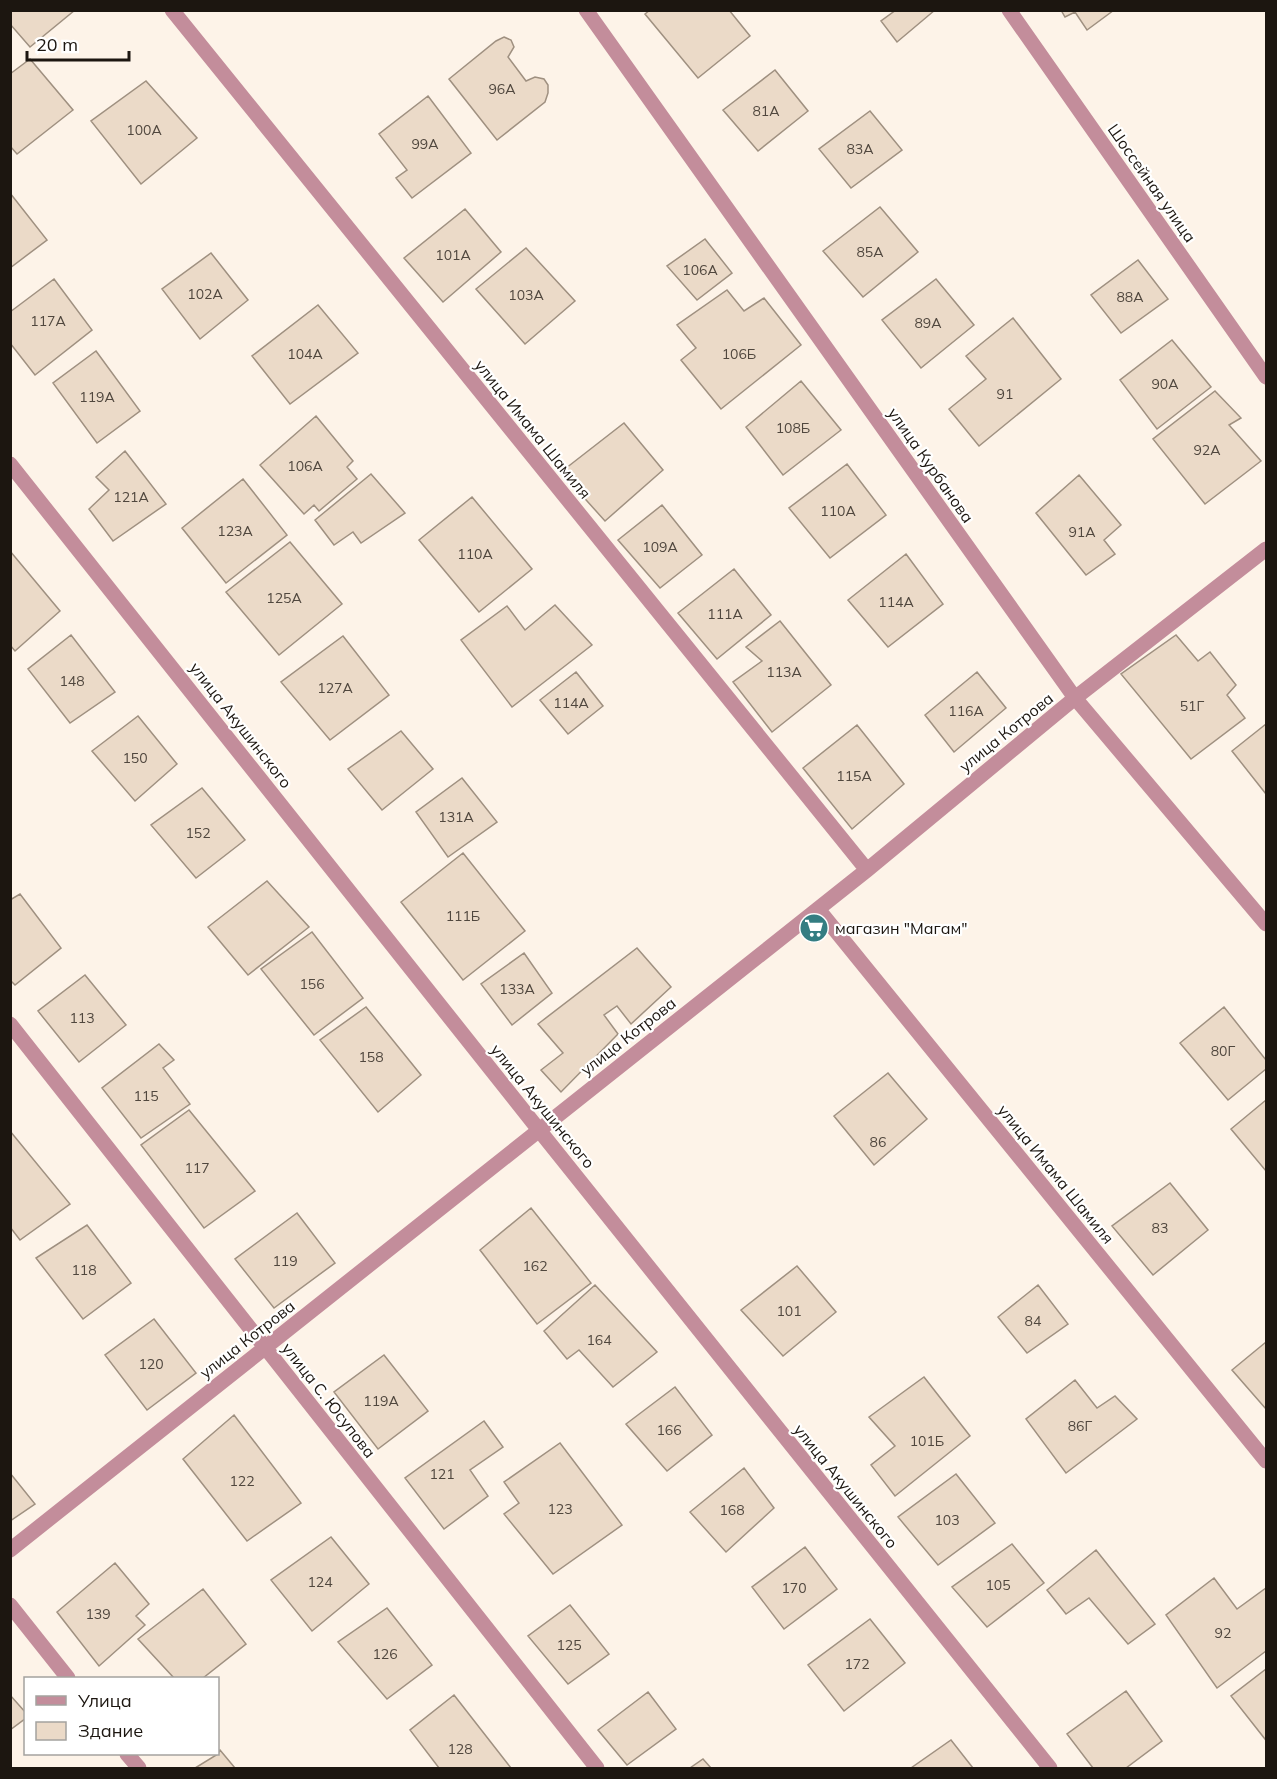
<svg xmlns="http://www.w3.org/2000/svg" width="1277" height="1779" font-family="Mulish,sans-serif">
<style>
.building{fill:#ebdac8;stroke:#9f9080;stroke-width:1.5}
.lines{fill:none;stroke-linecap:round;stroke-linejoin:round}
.minor{stroke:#c38d9b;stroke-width:15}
.labels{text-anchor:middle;stroke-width:4.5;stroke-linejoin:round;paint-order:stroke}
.number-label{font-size:14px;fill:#50473e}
.street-label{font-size:16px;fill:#1c1610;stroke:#fff}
.poi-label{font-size:16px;fill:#1c1610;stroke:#fff;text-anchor:start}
</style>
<rect width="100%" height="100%" fill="#fdf3e8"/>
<path class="building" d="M10 10H75L30 47 10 24Z
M650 10H729L750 36 698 78 645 14Z
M935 10 897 42 881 21 896 10Z
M1061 10H1114L1087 30 1075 12 1065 17Z
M504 37 511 40 514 47 508 57 526 81 535 77 544 79 548 85V93L545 102 497 140 449 79 496 41Z
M30 59 73 110 17 154 10 146V74Z
M775 70 808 111 758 151 723 110Z
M146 81 197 138 141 184 91 121Z
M428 96 471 153 412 198 396 178 407 170 379 134Z
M870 111 902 150 851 188 819 149Z
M10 193 47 240 10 268Z
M880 207 918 252 863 297 823 251Z
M465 209 501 252 443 302 404 258Z
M705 239 732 273 697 300 667 266Z
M526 248 575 301 525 344 476 289Z
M211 253 248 300 200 339 162 289Z
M1138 260 1168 299 1121 333 1091 295Z
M54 279 92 330 35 375 10 343V312Z
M936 279 974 325 921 368 882 320Z
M727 290 744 311 764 298 801 345 721 409 681 360 696 348 677 325Z
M318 305 358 353 290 404 252 356Z
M1013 318 1061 379 979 446 949 409 986 379 966 356Z
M1172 340 1211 387 1157 429 1120 380Z
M96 351 140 411 97 443 53 383Z
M801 381 841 430 783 475 746 427Z
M1215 391 1241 418 1229 425 1261 461 1205 504 1153 439Z
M316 416 353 461 347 467 357 479 319 511 314 505 304 514 260 465Z
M624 423 663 470 605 521 561 472Z
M125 451 166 504 113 541 89 509 109 490 96 477Z
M847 464 886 515 830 558 789 508Z
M371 474 405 513 361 543 353 532 334 545 315 520Z
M1079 475 1121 525 1104 540 1115 554 1086 575 1036 513Z
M243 479 287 535 226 583 182 528Z
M472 497 532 569 479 612 419 540Z
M662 505 702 555 660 588 618 540Z
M290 542 342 604 279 655 226 592Z
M10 551 60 611 15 651 10 645Z
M906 554 943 604 888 647 848 600Z
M734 569 771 615 717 659 678 613Z
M555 605 592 645 512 707 461 640 507 606 525 630Z
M780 621 831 685 772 732 733 682 762 661 746 647Z
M71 635 115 692 70 723 28 669Z
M1176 635 1198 661 1210 652 1236 685 1227 695 1245 718 1191 759 1121 674Z
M343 636 389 695 330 740 281 682Z
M576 672 603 706 568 734 540 700Z
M977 672 1006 708 954 752 925 715Z
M138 716 177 764 135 801 92 751Z
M1266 724V794L1232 751Z
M857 725 904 784 852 829 803 768Z
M401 731 433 769 382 810 348 769Z
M462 778 497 822 448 857 416 812Z
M202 788 245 840 196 878 151 825Z
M463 853 525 931 463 980 401 902Z
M267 881 309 927 248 975 208 927Z
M20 894 61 948 15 985 10 980V900Z
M312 932 363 998 314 1035 261 969Z
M637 948 671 987 631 1024 617 1006 604 1015 618 1034 561 1092 541 1070 563 1053 538 1024Z
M524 953 552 993 512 1025 481 984Z
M85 975 126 1025 79 1062 38 1011Z
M366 1007 421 1075 378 1112 320 1040Z
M1224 1007 1266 1060V1069L1228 1100 1180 1043Z
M159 1044 174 1060 163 1068 190 1104 141 1138 102 1088Z
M888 1073 927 1119 874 1165 834 1116Z
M1266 1100V1171L1231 1129Z
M189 1110 255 1191 204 1228 141 1145Z
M10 1131 70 1204 20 1240 10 1227Z
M1170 1183 1208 1230 1153 1275 1112 1226Z
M531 1208 591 1283 537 1324 480 1250Z
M297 1213 335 1263 274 1308 235 1259Z
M87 1225 131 1283 83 1319 36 1258Z
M797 1266 836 1312 783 1356 741 1310Z
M595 1285 657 1352 613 1387 579 1350 567 1359 544 1331Z
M1038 1285 1068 1324 1027 1353 998 1317Z
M154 1319 196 1373 147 1410 105 1355Z
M1266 1342V1409L1232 1370Z
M384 1355 428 1411 378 1449 334 1392Z
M924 1377 970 1436 895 1496 871 1465 895 1446 869 1417Z
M1075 1380 1097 1408 1115 1396 1137 1419 1066 1473 1026 1419Z
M675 1387 712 1435 667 1471 626 1424Z
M234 1415 301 1503 247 1541 183 1459Z
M484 1421 503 1447 470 1470 488 1496 444 1529 405 1478Z
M560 1443 622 1525 553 1574 504 1514 519 1503 504 1482Z
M744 1468 774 1508 726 1552 690 1512Z
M10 1473 35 1504 10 1521Z
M956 1474 995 1523 938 1565 898 1517Z
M331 1537 369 1584 312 1631 271 1580Z
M1012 1544 1044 1583 987 1627 952 1587Z
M805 1547 837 1589 784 1629 752 1587Z
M1096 1550 1155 1624 1128 1644 1089 1598 1066 1614 1047 1590Z
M115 1563 149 1604 136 1616 145 1625 99 1666 57 1612Z
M1214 1578 1237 1609 1266 1588V1651L1217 1688 1166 1615Z
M203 1589 246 1644 203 1678H174L138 1639Z
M570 1605 609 1654 568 1684 528 1636Z
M387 1608 432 1665 387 1699 338 1642Z
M870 1619 905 1663 844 1711 808 1665Z
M1266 1669V1738L1265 1739 1231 1696Z
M1126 1691 1162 1741 1126 1768H1093L1067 1734Z
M648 1692 676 1729 627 1765 598 1730Z
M10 1695 26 1713V1718L10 1730Z
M454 1695 511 1768H439L410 1730Z
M951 1740 973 1768H911Z
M220 1750 235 1768H195L218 1754Z
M703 1759 711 1768H690Z"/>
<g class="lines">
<path class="minor" d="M172 10 867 870
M586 10 1075 698 1266 924
M1009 10 1266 377
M10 464 539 1130 1050 1768
M818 909 1266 1461
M10 1024 597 1768
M10 1550 867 870 1075 698 1266 549
M10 1605 68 1678
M127 1754 139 1768"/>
</g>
<defs>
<g id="supermarket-disc" transform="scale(1.5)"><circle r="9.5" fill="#347d82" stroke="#fff"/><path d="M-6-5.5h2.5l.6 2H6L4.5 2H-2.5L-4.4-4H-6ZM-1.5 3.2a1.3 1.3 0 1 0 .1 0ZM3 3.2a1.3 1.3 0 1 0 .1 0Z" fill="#fff"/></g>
</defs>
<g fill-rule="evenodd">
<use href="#supermarket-disc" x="814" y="928"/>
</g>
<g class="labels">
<g class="number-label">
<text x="502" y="94">96А</text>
<text x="766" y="116">81А</text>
<text x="144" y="135">100А</text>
<text x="425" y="149">99А</text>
<text x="860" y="154">83А</text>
<text x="870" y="257">85А</text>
<text x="453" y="260">101А</text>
<text x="700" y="275">106А</text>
<text x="205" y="299">102А</text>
<text x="526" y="300">103А</text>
<text x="1130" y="302">88А</text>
<text x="48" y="326">117А</text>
<text x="928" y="328">89А</text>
<text x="305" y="359">104А</text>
<text x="739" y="359">106Б</text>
<text x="1165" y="389">90А</text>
<text x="1005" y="399">91</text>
<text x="97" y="402">119А</text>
<text x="793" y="433">108Б</text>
<text x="1207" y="455">92А</text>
<text x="305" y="471">106А</text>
<text x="131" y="502">121А</text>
<text x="838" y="516">110А</text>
<text x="235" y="536">123А</text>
<text x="1082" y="537">91А</text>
<text x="660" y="552">109А</text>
<text x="475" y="559">110А</text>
<text x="284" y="603">125А</text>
<text x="896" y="607">114А</text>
<text x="725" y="619">111А</text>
<text x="784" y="677">113А</text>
<text x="72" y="686">148</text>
<text x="335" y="693">127А</text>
<text x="571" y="708">114А</text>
<text x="1192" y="711">51Г</text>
<text x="966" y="716">116А</text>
<text x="135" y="763">150</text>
<text x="854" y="781">115А</text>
<text x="456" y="822">131А</text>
<text x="198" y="838">152</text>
<text x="463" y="921">111Б</text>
<text x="312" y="989">156</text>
<text x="517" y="994">133А</text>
<text x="82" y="1023">113</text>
<text x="1223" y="1056">80Г</text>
<text x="371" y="1062">158</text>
<text x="146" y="1101">115</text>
<text x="878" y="1147">86</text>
<text x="197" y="1173">117</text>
<text x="1160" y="1233">83</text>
<text x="285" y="1266">119</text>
<text x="535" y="1271">162</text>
<text x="84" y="1275">118</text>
<text x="789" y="1316">101</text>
<text x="1033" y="1326">84</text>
<text x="599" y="1345">164</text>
<text x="151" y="1369">120</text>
<text x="381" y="1406">119А</text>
<text x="1080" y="1431">86Г</text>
<text x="669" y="1435">166</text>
<text x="927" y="1446">101Б</text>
<text x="442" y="1479">121</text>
<text x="242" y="1486">122</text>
<text x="560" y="1514">123</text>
<text x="732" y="1515">168</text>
<text x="947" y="1525">103</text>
<text x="320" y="1587">124</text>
<text x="998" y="1590">105</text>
<text x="794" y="1593">170</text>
<text x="98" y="1619">139</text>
<text x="1223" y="1638">92</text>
<text x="569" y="1650">125</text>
<text x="385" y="1659">126</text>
<text x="857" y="1669">172</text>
<text x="460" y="1754">128</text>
</g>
<g class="street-label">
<text transform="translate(1152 183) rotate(55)" y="6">Шоссейная улица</text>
<text transform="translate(533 429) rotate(51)" y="6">улица Имама Шамиля</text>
<text transform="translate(931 465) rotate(55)" y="6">улица Курбанова</text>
<text transform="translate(241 725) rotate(52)" y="6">улица Акушинского</text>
<text transform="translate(1006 732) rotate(-39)" y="6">улица Котрова</text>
<text transform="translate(628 1036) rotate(-38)" y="6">улица Котрова</text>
<text transform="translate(543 1106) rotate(51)" y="6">улица Акушинского</text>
<text transform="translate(1056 1174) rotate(51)" y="6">улица Имама Шамиля</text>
<text transform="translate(247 1339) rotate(-38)" y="6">улица Котрова</text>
<text transform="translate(329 1400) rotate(52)" y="6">улица С. Юсупова</text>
<text transform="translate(846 1486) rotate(51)" y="6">улица Акушинского</text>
</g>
<g class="poi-label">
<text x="835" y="934">магазин "Магам"</text>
</g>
</g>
<rect width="1277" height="1779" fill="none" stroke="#1c1610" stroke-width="24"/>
<rect x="24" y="1677" width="195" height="78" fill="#ffffff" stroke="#a4a29f" stroke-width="1.5"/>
<rect x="36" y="1696" width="30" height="9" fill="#c38d9b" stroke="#a4a29f" stroke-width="1.5"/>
<text x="78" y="1707" font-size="18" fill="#1c1610">Улица</text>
<rect x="36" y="1722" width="30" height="18" fill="#ebdac8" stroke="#a4a29f" stroke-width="1.5"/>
<text x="78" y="1737" font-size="18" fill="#1c1610">Здание</text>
<path d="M27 51v9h102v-9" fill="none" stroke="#1c1610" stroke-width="3"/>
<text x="36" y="51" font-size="18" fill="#1c1610" stroke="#ffffff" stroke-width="4.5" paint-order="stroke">20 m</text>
</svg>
